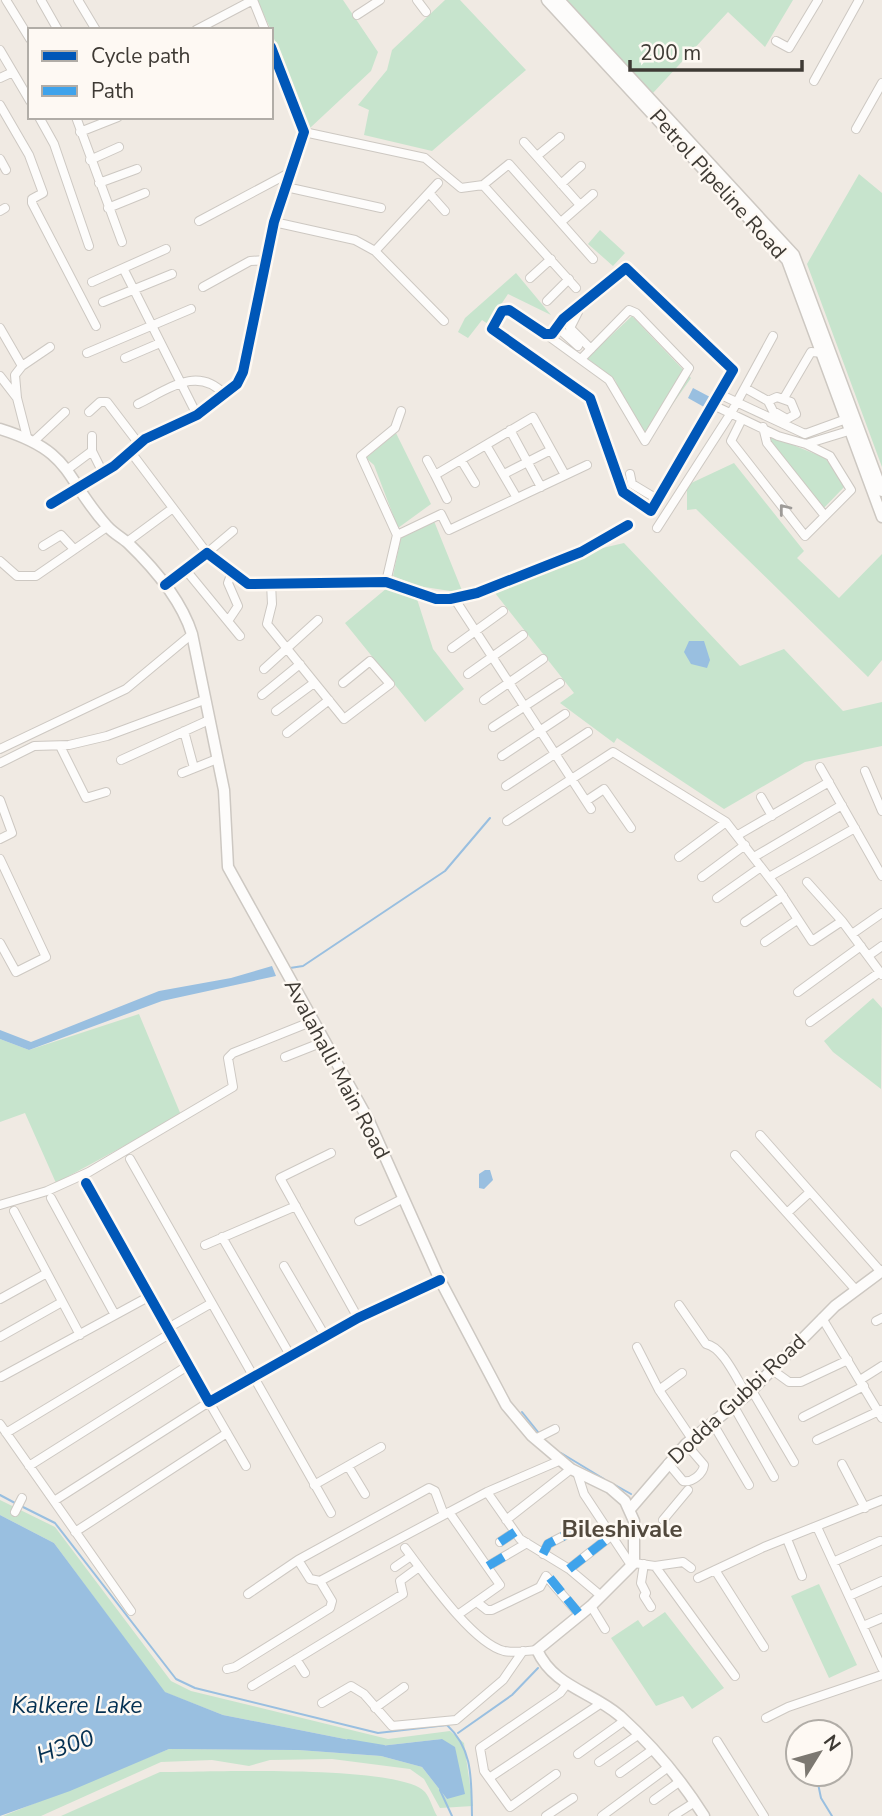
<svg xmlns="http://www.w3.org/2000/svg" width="882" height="1816" font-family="'Nunito Sans',sans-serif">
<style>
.green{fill:#c7e4cd}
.water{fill:#99bfe0}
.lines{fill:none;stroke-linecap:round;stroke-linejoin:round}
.stream{stroke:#99bfe0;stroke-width:2}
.minor-casing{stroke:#cdc8c2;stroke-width:10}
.major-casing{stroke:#cdc8c2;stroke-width:13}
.minor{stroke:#fdfcfb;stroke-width:8}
.major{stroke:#fdfcfb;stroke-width:10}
.quiet{stroke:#3fa3eb;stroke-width:9;stroke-dasharray:18 9;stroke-linecap:butt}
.cycleway-casing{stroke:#fef9f3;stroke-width:15}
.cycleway{stroke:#0057b8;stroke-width:10}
.oneway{stroke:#9e9b98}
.labels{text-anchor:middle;stroke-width:5;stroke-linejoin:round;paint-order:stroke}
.street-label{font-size:21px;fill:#3e3a34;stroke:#fef9f3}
.water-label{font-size:23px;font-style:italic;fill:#053152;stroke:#fef9f3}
.quarter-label{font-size:24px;font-weight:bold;fill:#52493d;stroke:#fef9f3}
</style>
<rect width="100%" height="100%" fill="#f0eae3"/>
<path class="green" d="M257 0H343L378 52 371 71 310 128 305 126 271 30Z
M445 0H460L526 70 432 151 364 135 369 110 358 105 387 70 392 50Z
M564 0H793L765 47 728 12 653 93Z
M859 174 882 193V467L807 264Z
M600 230 625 253 613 266 588 244Z
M516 273 551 315 508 294 488 324 482 320 468 338 458 332 465 318Z
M632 316 691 378 644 445 615 380 587 358Z
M396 433 431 504 398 528 374 465 366 458Z
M771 436 825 458 846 485 822 510 768 441Z
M734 463 804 551 797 558 839 598 882 554V660L868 677 696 509 687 510V485Z
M434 521 463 593 418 586 393 576 401 537Z
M624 543 740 666 784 649 843 711 882 702V746L805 762 724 809 617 738 614 743 560 703 574 693 495 593 594 550Z
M387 588 417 599 433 649 464 689 425 722 345 623Z
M873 998 882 1008 881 1089 833 1052 824 1041Z
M139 1014 181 1115 56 1183 25 1113 0 1122V1039L29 1050Z
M0 1500 55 1527 171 1681 191 1691 388 1739 450 1731 464 1743 473 1806 440 1808 424 1779 410 1769 332 1759 270 1760 249 1766 212 1760 161 1762 41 1816H3L169 1749 298 1750 381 1756 422 1767 447 1799 442 1739 380 1746 223 1715 164 1692 54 1543 0 1515Z
M819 1584 857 1665 829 1678 791 1596Z
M665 1612 724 1688 692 1709 683 1696 656 1706 611 1638 638 1620 643 1627Z
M160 1772C205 1772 400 1764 425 1792 430 1798 433 1809 437 1816H61Z"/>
<path class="water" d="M693 388 710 397 704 407 688 398Z
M689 641H704L710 660 707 668 691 664 684 652Z
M272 966 276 976 162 1001 29 1050 0 1039V1030L31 1042 159 991 231 978Z
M485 1170H490L493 1180 484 1189 479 1188V1174Z
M0 1515 54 1543 165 1692 223 1715 380 1746 442 1739 455 1747 465 1794 447 1799 422 1767 381 1756 298 1750 169 1749 70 1791 0 1816Z"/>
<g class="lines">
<path class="stream" d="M290 968 303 966 445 871 490 818
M522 1412 538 1432
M561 1453 604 1479
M615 1485 631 1494
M0 1495 15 1503
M23 1507 55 1523 176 1679 195 1688 378 1733 447 1725C474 1750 471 1781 472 1816
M458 1733 512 1695 538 1668
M348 1740 384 1746
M797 1744 798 1745
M816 1774 821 1798 832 1816
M440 1790 452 1816"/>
<g class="minor-casing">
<path id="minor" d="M6 0 30 39
M41 0 58 30
M78 0 96 30
M417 0 426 12
M357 15 380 0
M196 30 253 0 265 30
M776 41 789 48 818 0
M0 50 30 101
M0 78 13 72
M814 81 859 0
M0 105 29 155 43 193 32 199V203L96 326
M39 117 54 144 89 246
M76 117 122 242
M856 129 882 83
M80 132 118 117
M304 132 425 158 461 188 483 185 509 164 593 259
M524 142 580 205
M537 156 560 137
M0 159 6 170
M90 160 119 147
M99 183 137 169
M561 184 581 166
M483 185 576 288
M286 187 381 208
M429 193 445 211
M108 208 145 193
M0 211 5 208
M199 221 291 172
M274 222 355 240 375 251 444 321
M561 222 593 194
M375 251 438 183
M626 268 733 370 651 511 623 492 590 398 492 329 502 311 509 310 545 334H552L563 319Z
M124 270 197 415
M530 278 551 259
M92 282 166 249
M203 287 250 261 266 260
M547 301 569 279
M103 302 172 274
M578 312 570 328 591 349
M557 327 578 346
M0 328 22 366 15 375 17 398
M547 335 609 380 645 441 689 368 636 313 629 310 581 359
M87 353 191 309
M125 358 160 343
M22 366 50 347
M0 376 17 398 27 437
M745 388 768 401 773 411 787 419 796 414 791 402 777 397 768 401
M717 393 805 434 849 418
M784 398 811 352 824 353
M138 404C167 390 197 365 224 394
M711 404 778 436 806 444 855 429
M89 412 100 402H107L139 444
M742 419 731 441 805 536 851 490 830 456 806 444
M763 427 767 443 825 516
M510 430 541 487
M92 436V451L103 473
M34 441 65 412
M486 445 517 498 587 465
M130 451 207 553 233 531
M427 460 435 475 533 417 565 475
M461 460 475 483
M68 469 92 451
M504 474 551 450
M630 474 632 484 657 499
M435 475 447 499
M51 504 114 466 145 439 197 415 237 384 243 372 274 222 304 132 271 47
M657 528 731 413 773 336
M397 535 441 514 449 530 517 498
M127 542 173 508
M43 546 61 535 74 549
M0 561 17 576H36L107 527
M185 569 240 636
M386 582 397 535 361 456 395 428 401 411
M271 583 272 604 267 624 344 719 390 684 370 661 343 683
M165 585 207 553 248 584 386 582 436 599H450L477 593 581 552 628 525
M454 598 591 809
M228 621 238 606 228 583 232 572
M452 648 503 611
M264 669 318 620
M468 674 523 635
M262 695 300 664
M484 700 543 659
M276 711 314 683
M493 727 560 683
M184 731 194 768
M287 733 329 700
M60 746 86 798 106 792
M0 749 126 689 192 634
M502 756 565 714
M121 760 209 720
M0 763 34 746 69 745 107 736 204 700
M820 767 882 876
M865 771 882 811
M182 773 217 759
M506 786 588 732
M761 797 772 816
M0 800 12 833 0 839
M586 801 604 789 631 828
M507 821 613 752 726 822 679 857
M726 822 778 889 812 941 842 921 882 975
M738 835 829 782
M754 857 842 805
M0 859 46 957 16 972 0 943
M702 877 745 845
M769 877 855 828
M807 882 842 921
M717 898 761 867
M745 922 783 896
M852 934 882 913
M765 942 797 920
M868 956 882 946
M798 992 861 946
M810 1022 880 972
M285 1057 323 1042
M760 1135 881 1272
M331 1153 280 1178 358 1318
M735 1155 855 1289
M130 1159 331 1513
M86 1183 209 1402 358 1318 440 1280
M51 1198 115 1315
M0 1205 47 1191 89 1172 233 1087 228 1058 233 1053 313 1021
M14 1211 80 1335
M787 1213 810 1192
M359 1221 402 1199
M222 1237 290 1355
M205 1245 296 1206
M284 1266 325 1336
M0 1299 47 1273
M679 1305 706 1344C723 1347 737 1380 747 1395
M822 1318 882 1418
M876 1321 882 1318
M168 1328 210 1304
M0 1337 62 1302
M637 1347 659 1390 692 1439
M771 1369 789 1382H801L848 1360
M1 1377 150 1296
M860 1380 882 1366
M751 1389 794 1462
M659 1390 682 1373
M733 1405 774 1477
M803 1417 864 1386
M712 1422 749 1485
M0 1424 131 1611
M6 1433 171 1333
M535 1439 555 1429
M817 1440 881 1410
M668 1463 683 1481C692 1483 703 1474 704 1465L686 1444
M842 1464 865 1508
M29 1466 189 1365
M348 1466 365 1494
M577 1472 584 1494 631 1565
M314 1485 381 1447
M487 1492 520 1539 569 1569 600 1595
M54 1501 209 1402 246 1466
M15 1512 22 1498
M449 1512 500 1585 459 1614
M444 1515 435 1491 429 1488 298 1560 310 1579 320 1581 487 1492 561 1460
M506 1520 571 1469
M663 1520 688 1490
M817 1527 882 1668
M75 1532 227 1433
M787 1539 802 1576
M500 1542 515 1532
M405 1548C425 1574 472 1643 504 1651 514 1653 526 1651 537 1650
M543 1554 548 1544 577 1529
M833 1562 880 1541
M634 1563 655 1566 735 1676
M644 1564 641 1583 646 1593 644 1596 651 1607
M488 1566 527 1543
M655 1566 683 1562 691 1568
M395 1567 411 1556
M569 1569 611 1536
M715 1570 764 1647
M698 1578 764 1547 882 1500
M248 1594 298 1560
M849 1596 882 1581
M478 1603 487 1610H492L540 1587 546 1576 580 1615
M591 1606 605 1629
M863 1626 882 1618
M296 1659 305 1673
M227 1669 235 1667 330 1608 332 1601 320 1581
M252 1686 403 1594 400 1581 419 1567
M322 1703 351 1686 364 1694 392 1726 456 1720 503 1680 523 1651
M375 1708 404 1687
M766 1718 788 1707 882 1675
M717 1741 764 1816
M578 1754 624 1721
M599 1762 638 1735
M620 1773 652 1750
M556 1774 510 1807 484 1771 480 1748 560 1693 566 1685
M489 1778 600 1704
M654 1800 679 1782
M546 1816 573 1798
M602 1816 667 1768
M673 1816 695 1802"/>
</g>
<g class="major-casing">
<path id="major" d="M547 0 787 260 882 517
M559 0 794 255 882 491
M0 429C74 452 63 477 107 526 113 533 121 537 128 543 154 568 181 599 192 634L224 790 228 867 369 1121 440 1280 506 1405 532 1436 571 1469 610 1488 625 1501 634 1521V1563L591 1606 537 1650C554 1687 591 1691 620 1716 651 1744 682 1781 704 1816
M631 1508 686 1444 747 1395 835 1306 882 1271"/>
</g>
<use href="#minor" class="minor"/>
<use href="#major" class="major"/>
<path class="quiet" d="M500 1542 515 1532
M543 1554 548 1544 577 1529
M488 1566 510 1553
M569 1569 611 1536
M550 1578 580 1615"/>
<g class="cycleway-casing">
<path id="cycleway" d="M626 268 733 370 651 511 623 492 590 398 492 329 502 311 509 310 545 334H552L563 319Z
M51 504 114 466 145 439 197 415 237 384 243 372 274 222 304 132 271 47
M165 585 207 553 248 584 386 582 436 599H450L477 593 581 552 628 525
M86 1183 209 1402 358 1318 440 1280"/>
</g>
<use href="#cycleway" class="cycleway"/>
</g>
<defs><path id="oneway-chevron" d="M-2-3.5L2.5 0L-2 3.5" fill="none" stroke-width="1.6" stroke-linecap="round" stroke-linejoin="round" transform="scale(1.75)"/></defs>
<use class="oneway" href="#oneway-chevron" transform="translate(784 509) rotate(-128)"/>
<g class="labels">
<g class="street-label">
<text transform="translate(718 184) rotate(48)" y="7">Petrol Pipeline Road</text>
<text transform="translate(337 1069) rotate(62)" y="7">Avalahalli Main Road</text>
<text transform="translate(737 1399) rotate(-43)" y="7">Dodda Gubbi Road</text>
</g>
<g class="water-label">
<text x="77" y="1713">Kalkere Lake</text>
<text transform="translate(65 1746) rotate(-19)" y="8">H300</text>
</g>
<g class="quarter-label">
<text x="622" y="1537">Bileshivale</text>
</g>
</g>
<rect x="28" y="28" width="245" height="91" fill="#fef9f3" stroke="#b1ada7" stroke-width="2"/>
<rect x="42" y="51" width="35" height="10" fill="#0057b8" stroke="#b1ada7" stroke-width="2"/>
<text x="91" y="63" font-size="21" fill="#3e3a34">Cycle path</text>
<rect x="42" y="86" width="35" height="10" fill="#3fa3eb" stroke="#b1ada7" stroke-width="2"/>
<text x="91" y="98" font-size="21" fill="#3e3a34">Path</text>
<g transform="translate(819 1753) rotate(53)"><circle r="33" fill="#fef9f3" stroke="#b1ada7" stroke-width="2"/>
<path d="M0-5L12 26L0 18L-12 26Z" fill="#7c7871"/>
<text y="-10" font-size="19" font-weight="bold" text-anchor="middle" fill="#3e3a34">N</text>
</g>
<path d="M630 60v10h172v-10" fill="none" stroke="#3e3a34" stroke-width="3.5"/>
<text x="640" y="60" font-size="21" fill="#3e3a34" stroke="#fef9f3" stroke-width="5" paint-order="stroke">200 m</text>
</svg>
